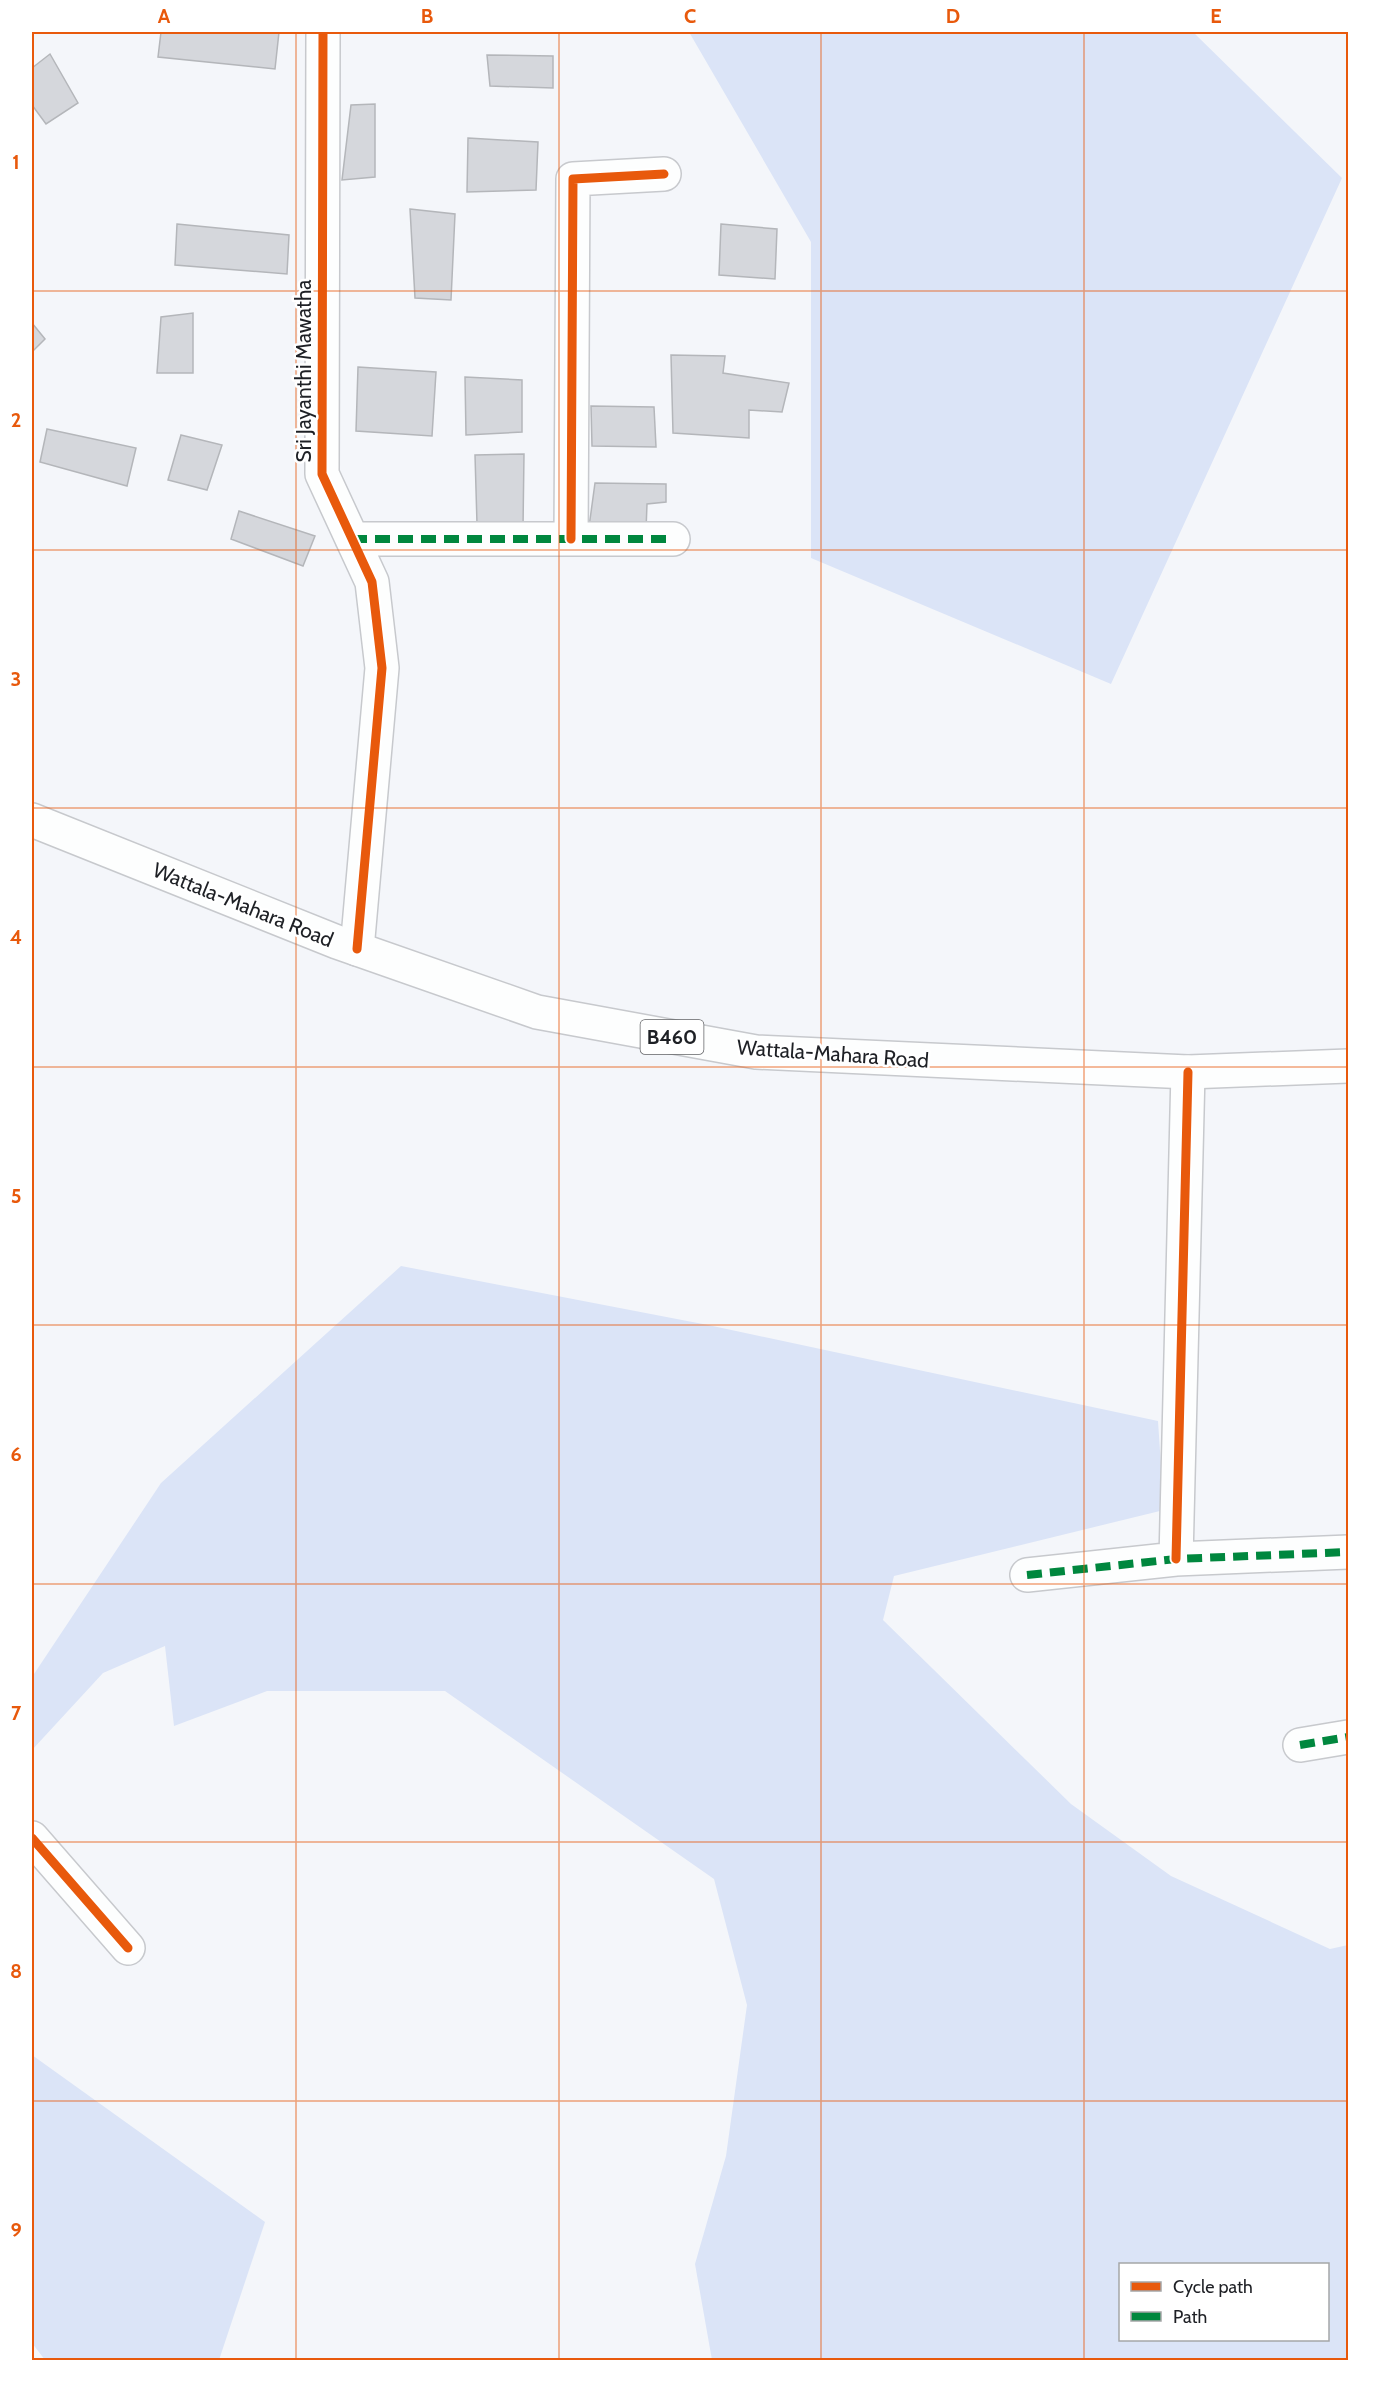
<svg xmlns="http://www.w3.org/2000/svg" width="1380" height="2392" font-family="Cabin,sans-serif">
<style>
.green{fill:#dbe4f7;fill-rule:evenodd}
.building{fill:#d5d7dc;stroke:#b4b6ba;stroke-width:1.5}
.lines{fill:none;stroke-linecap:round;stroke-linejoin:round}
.minor-casing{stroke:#c7c9cd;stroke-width:36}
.major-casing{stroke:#c7c9cd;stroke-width:36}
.minor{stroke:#fdfefe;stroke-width:33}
.major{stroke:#fdfefe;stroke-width:33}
.quiet{stroke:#00873e;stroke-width:8;stroke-dasharray:15 8;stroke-linecap:butt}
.cycleway-casing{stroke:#fff;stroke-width:13}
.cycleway{stroke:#e8590c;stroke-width:9}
.grid{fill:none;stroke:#e8590c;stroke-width:1.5;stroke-opacity:0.55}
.labels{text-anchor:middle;stroke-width:5;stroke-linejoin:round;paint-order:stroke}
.shield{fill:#fff;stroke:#626366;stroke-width:1.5}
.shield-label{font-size:20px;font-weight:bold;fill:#1e2025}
.street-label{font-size:21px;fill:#1e2025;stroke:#fff}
.neatline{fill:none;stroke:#e8590c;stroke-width:2}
.grid-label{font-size:20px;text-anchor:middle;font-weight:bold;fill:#e8590c}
</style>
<rect width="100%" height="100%" fill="#f4f6fa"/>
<path class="green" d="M689 32H1193L1342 178 1111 684 811 558V242Z
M401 1266 708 1325 1158 1421 1164 1510 894 1576 883 1620 1071 1804 1171 1876 1330 1949 1348 1945V2360H712L695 2264 726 2156 747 2005 714 1879 445 1691H267L174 1726 165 1646 103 1673 32 1750V1677L161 1483ZM1120 2264H1328V2340H1120Z
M32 2055 265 2222 219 2360H45L32 2343Z"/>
<path class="building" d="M161 32H279L275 69 158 57Z
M50 54 78 103 46 124 32 105V68Z
M487 55 553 56V88L490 86Z
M375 104V177L342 180 351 105Z
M468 138 538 142 536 190 467 192Z
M410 209 455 214 451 300 415 298Z
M177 224 289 235 287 274 175 265Z
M721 224 777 229 775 279 719 275Z
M193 313V373H157L161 317Z
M32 323 45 339 32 352Z
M671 355 725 356 723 373 789 383 782 412 749 410V438L673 433Z
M358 367 436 372 432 436 356 431Z
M465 377 522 380V432L466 435Z
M591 406 654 407 656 447 592 446Z
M47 429 136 448 127 486 40 462Z
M181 435 222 445 207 490 168 480Z
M524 454 523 528 477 524 475 455Z
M595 483 666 484V502L647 504 646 530 589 527Z
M239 511 315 536 303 566 231 539Z"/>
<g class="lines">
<g class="minor-casing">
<path id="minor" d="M323 32 322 474 372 582 382 668 357 949
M352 539H673
M571 539 573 179 664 174
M1176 1559 1188 1072
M1027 1575 1176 1559 1348 1552
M1300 1745 1348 1737
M32 1838 128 1948"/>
</g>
<g class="major-casing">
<path id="major" d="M32 820 337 942 537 1012 756 1052 1188 1072 1348 1066"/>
</g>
<use href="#minor" class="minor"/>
<use href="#major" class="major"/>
<path class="quiet" d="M352 539H673
M1027 1575 1176 1559 1348 1552
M1300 1745 1348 1737"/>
<g class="cycleway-casing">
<path id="cycleway" d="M323 32 322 474 372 582 382 668 357 949
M571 539 573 179 664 174
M1176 1559 1188 1072
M32 1838 128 1948"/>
</g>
<use href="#cycleway" class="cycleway"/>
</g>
<path class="grid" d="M296 32V2360M559 32V2360M821 32V2360M1084 32V2360M32 291H1348M32 550H1348M32 808H1348M32 1067H1348M32 1325H1348M32 1584H1348M32 1842H1348M32 2101H1348"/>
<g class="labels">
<rect class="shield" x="640.5" y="1020" width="63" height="34" rx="4.5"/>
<g class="shield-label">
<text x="672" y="1044">B460</text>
</g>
<g class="street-label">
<text transform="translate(304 371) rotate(-90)" y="7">Sri Jayanthi Mawatha</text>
<text transform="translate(243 905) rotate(22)" y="7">Wattala-Mahara Road</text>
<text transform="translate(833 1054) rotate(4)" y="7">Wattala-Mahara Road</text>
</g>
</g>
<rect width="1380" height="2392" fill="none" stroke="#ffffff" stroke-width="66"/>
<rect x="1119" y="2263" width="210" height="78" fill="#ffffff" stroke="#a5a6a8" stroke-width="1.5"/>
<rect x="1131" y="2282" width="30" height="9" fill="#e8590c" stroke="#a5a6a8" stroke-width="1.5"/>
<text x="1173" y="2293" font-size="18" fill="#1e2025">Cycle path</text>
<rect x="1131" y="2312" width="30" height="9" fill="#00873e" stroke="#a5a6a8" stroke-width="1.5"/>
<text x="1173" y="2323" font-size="18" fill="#1e2025">Path</text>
<rect x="33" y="33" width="1314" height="2326" class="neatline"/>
<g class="grid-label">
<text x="164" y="23">A</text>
<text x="427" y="23">B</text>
<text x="690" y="23">C</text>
<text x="953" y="23">D</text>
<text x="1216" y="23">E</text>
<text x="16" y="169">1</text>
<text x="16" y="427">2</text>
<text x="16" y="686">3</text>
<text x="16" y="944">4</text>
<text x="16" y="1203">5</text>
<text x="16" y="1461">6</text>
<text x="16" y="1720">7</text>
<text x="16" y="1978">8</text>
<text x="16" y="2237">9</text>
</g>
</svg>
